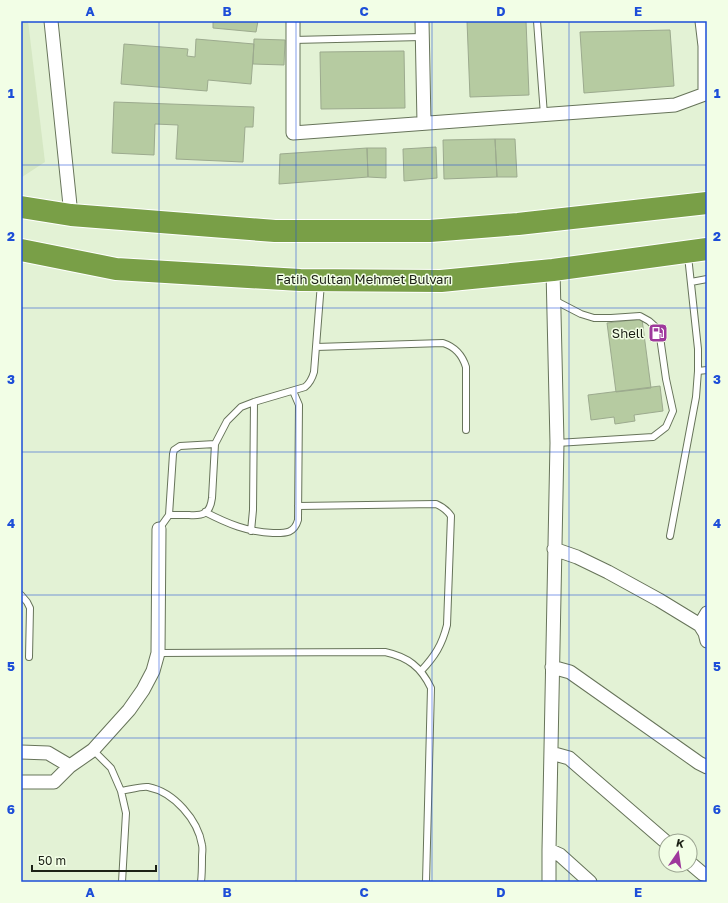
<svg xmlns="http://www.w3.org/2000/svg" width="728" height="903" font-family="'Golos Text',sans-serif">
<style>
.built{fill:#d5e7c3}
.building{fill:#b6cba1;stroke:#9caa8e}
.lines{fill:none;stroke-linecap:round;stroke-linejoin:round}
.lane-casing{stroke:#67745a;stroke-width:8}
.street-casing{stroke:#67745a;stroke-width:15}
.highway-casing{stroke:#fff;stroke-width:24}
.lane{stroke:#fff;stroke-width:6}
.street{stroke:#fff;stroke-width:13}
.highway{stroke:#799f47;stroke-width:22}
.grid{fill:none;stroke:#1d4ed8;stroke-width:1;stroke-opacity:0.55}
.labels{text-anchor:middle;stroke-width:3;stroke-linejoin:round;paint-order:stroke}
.street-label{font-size:13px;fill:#1b2015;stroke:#f2fee6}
.poi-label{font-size:13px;fill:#1b2015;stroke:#f2fee6;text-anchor:end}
.neatline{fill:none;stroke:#1d4ed8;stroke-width:1.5}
.grid-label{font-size:13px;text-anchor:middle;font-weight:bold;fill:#1d4ed8}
</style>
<rect width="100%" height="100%" fill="#e3f2d5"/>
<path class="built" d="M21 21H28L45 162 22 177H21Z"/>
<path class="building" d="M213 21H258L256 32 213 28Z
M467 21H526L529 95 470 97Z
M670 30 674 86 584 93 580 32Z
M196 39 254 44 251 84 208 80 207 91 121 84 124 44 188 49 187 56 195 57Z
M254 39 285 40 284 65 253 64Z
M404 51 405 108 321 109 320 52Z
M114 102 254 107 253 127H245L243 162 176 159 178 125 155 124 154 155 112 153Z
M495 139 497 177 444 179 443 140Z
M495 139H515L517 177H497Z
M436 147 437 178 404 181 403 149Z
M367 148 368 177 279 184 280 154Z
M367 148H386V178L368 177Z
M642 319 651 388 616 392 607 323Z
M660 386 663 411 634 415 635 421 615 424 614 417 591 420 588 395Z"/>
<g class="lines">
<g class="lane-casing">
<path id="lane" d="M537 21 544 115
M293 40 422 37
M691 282 707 279
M554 300 581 314 594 318H611L640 316 649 321 659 330 666 379 673 411 666 427 653 437 557 443
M316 347 443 343C455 347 462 354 466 367V430
M698 371 707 370
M298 506 436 504C443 507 447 510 451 516L447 625C442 645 435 656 421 671
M205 512C228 524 248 532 273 533 285 533 294 534 298 520L299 405 293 391
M169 515C176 515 182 515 189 515 203 516 210 514 212 498L215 444 227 421 241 407 254 402 305 387C310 383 312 379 314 372L321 283
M159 529 169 515 173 454 174 450 180 446 215 444
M251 531 253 510 254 402
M670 536 696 397 698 371V349L688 256
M21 595 27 602 30 608 29 657
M158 653 385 652C408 657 421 667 431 688L426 882
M93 750 111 768 121 791 126 813 122 882
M121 791C128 790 142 786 148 787 174 792 198 820 202 845 203 849 202 853 202 857 202 866 202 874 201 882"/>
</g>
<g class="street-casing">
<path id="street" d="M51 21 71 215
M293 21V133L675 105 705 94V46L702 21
M422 21 424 123
M554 549 577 557 608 572 659 600 700 625 705 633 707 641
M700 625 707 613
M552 667 570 672 699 763 707 767
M21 752 48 753 70 766
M551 753 569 758 666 842
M21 782H54L70 766 93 750 129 710 143 690 153 671 158 653 159 529
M549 850 560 855 590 882
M690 863 703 874 707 875
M549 882V850L557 443 553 270"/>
</g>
<g class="highway-casing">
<path id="highway" d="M21 207 71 215 275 231H430L518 224 707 203
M21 250 116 269 300 280 441 281 553 270 707 249"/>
</g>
<use href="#lane" class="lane"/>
<use href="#street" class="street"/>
<use href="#highway" class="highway"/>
</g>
<path class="grid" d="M159 21V882M296 21V882M432 21V882M569 21V882M21 165H707M21 308H707M21 452H707M21 595H707M21 738H707"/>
<defs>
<g id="fuel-square" transform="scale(1)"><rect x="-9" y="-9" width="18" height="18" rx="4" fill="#9e389c" stroke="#f2fee6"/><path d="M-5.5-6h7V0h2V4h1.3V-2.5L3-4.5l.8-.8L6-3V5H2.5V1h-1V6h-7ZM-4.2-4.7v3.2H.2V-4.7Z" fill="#fff"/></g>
</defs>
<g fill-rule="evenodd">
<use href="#fuel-square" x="658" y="333"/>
</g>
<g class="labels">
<g class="street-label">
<text x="364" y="284">Fatih Sultan Mehmet Bulvarı</text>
</g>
<g class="poi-label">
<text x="644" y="338">Shell</text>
</g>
</g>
<rect width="728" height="903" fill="none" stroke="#f2fee6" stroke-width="44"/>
<g transform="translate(678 853) rotate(13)"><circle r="19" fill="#f2fee6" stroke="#9ca592"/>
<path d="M0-3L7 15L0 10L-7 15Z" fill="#9e389c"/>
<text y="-6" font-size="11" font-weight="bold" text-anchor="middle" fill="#1b2015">K</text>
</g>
<path d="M32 865v6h124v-6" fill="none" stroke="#1b2015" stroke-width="2"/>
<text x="38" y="865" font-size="12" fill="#1b2015" stroke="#f2fee6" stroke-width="3" paint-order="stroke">50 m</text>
<rect x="22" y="22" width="684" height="859" class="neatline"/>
<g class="grid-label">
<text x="90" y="16">A</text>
<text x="227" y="16">B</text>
<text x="364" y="16">C</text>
<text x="501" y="16">D</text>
<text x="638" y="16">E</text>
<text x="11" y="98">1</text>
<text x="717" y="98">1</text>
<text x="11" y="241">2</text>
<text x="717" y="241">2</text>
<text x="11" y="384">3</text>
<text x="717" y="384">3</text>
<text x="11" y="528">4</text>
<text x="717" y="528">4</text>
<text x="11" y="671">5</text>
<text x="717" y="671">5</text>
<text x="11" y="814">6</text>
<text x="717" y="814">6</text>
<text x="90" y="897">A</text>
<text x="227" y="897">B</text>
<text x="364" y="897">C</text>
<text x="501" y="897">D</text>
<text x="638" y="897">E</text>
</g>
</svg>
